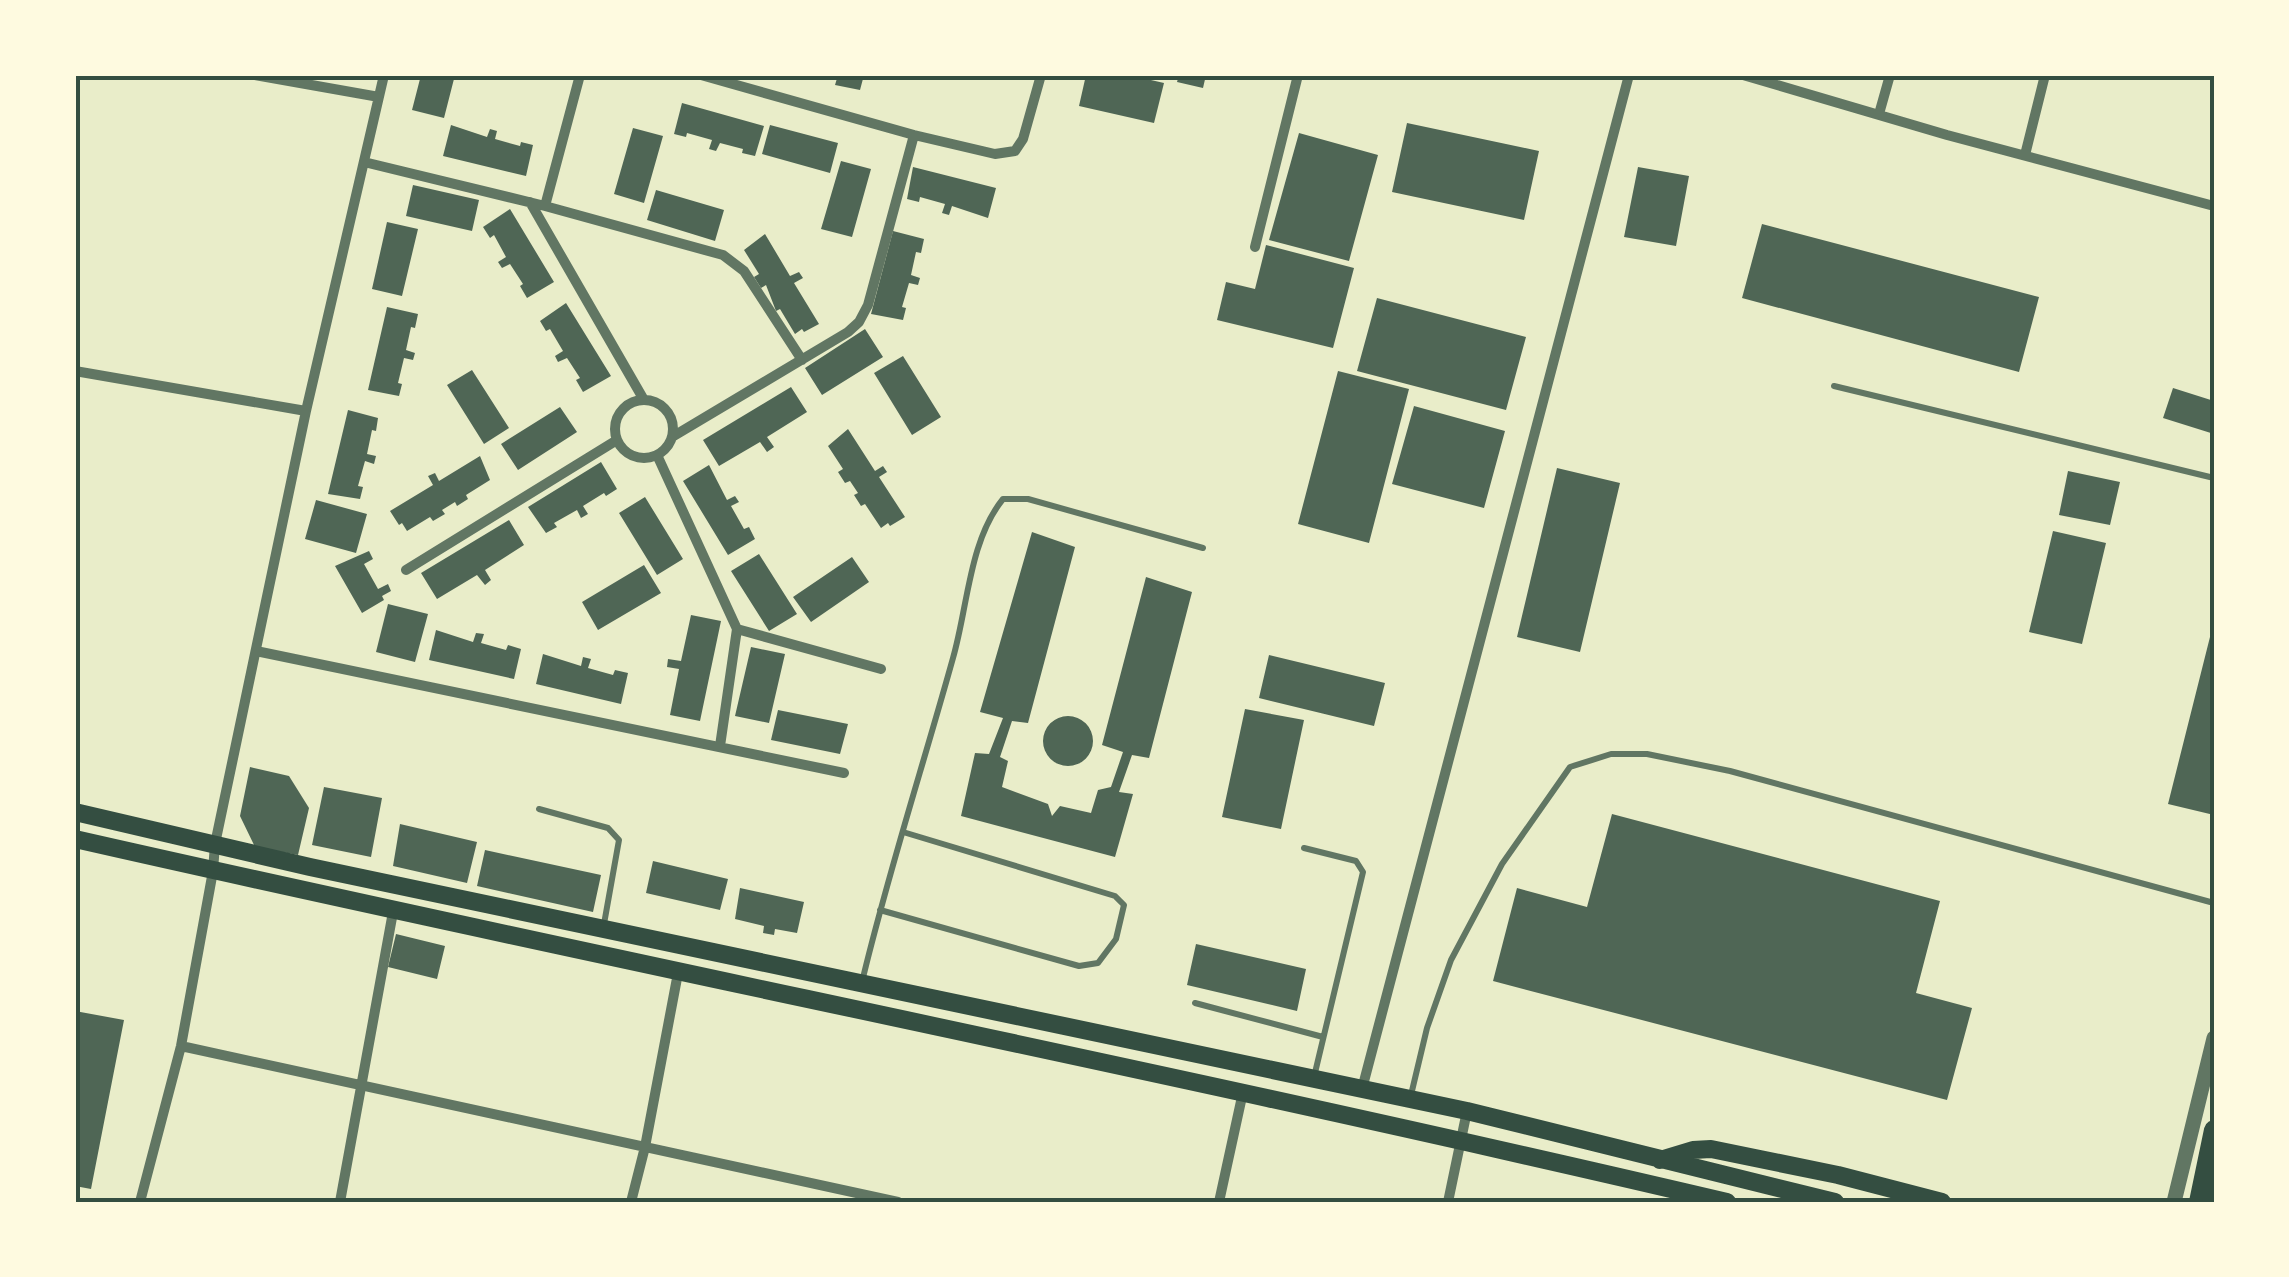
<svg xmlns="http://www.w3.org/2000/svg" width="2289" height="1277" font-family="Lato,sans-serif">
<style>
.building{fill:#4f6655}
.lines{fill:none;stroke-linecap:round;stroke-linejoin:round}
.service{stroke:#617663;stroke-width:6}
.minor{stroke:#617663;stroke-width:10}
.tertiary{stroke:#617663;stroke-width:15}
.primary{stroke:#344e41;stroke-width:18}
.trunk{stroke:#344e41;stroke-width:20}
.neatline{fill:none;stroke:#344e41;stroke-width:4}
</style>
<rect width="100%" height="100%" fill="#e9edc9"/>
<path class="building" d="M421 75H455L444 118 412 110Z
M838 75H864L860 90 835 85Z
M1086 75H1129L1164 83 1154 123 1079 106Z
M1179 75H1206L1203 88 1177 82Z
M682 103 764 126 755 156 742 153 743 149 720 143 716 151 709 149 712 140 687 133 686 137 674 134Z
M1407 123 1539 151 1524 220 1392 192Z
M451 125 487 137 490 129 497 131 495 139 520 146 521 142 533 145 526 176 443 156Z
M770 125 838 143 830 173 762 154Z
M633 128 663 136 644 203 614 194Z
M1299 133 1378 155 1349 261 1269 240Z
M841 161 871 169 852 237 821 229Z
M913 167 996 188 988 218 952 206 949 215 942 213 945 204 920 197 919 202 907 199Z
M1638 167 1689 176 1676 246 1624 237Z
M413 185 479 200 472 231 406 216Z
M656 190 724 210 715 241 647 220Z
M510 209 554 282 527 298 520 286 523 284 510 264 502 268 498 262 506 257 494 235 490 238 483 227Z
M387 222 418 229 402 296 372 289Z
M1762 224 2039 297 2019 372 1742 298Z
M893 231 924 239 921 253 916 252 911 275 920 278 918 285 909 283 902 307 906 308 903 320 871 314Z
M765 234 790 276 799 272 803 278 794 283 819 324 804 332 802 329 795 334 780 309 776 311 766 285 761 288 754 277 759 274 744 250Z
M1266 245 1354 268 1333 348 1217 320 1226 282 1255 289Z
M1377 298 1526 337 1506 410 1357 371Z
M566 303 611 376 583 392 576 380 580 378 567 358 558 362 555 356 563 351 550 329 546 331 540 321Z
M387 307 418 314 415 328 411 327 406 350 415 353 413 360 404 358 398 383 402 384 399 396 368 390Z
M865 329 883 357 822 395 805 368Z
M903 356 941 417 912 435 874 373Z
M472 370 509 428 484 444 447 385Z
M1338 371 1409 389 1369 543 1298 524Z
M791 387 807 412 767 437 774 447 767 452 760 442 719 466 703 440Z
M2173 388 2214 401V434L2163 418Z
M1414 406 1505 431 1484 508 1392 484Z
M560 407 577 432 518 470 501 444Z
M348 410 378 418 376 431 372 430 367 454 376 456 374 464 365 461 358 486 363 487 360 499 328 494Z
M848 429 875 471 883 466 887 472 879 477 905 517 890 526 888 523 881 528 865 504 861 506 854 495 858 493 850 481 845 483 838 472 843 469 828 446Z
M480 456 490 480 466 495 468 499 457 506 455 502 442 510 445 514 433 521 430 517 407 531 402 523 399 525 390 511 433 485 428 476 435 473 439 481Z
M601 462 617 489 606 496 604 493 583 506 588 514 581 518 577 510 554 523 557 527 546 533 528 507Z
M709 465 727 500 735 496 739 502 731 506 744 529 749 527 755 539 728 555 683 481Z
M1557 468 1620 483 1580 652 1517 637Z
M2068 471 2120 482 2110 525 2059 515Z
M645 497 683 559 657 575 619 513Z
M316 500 367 514 356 553 305 539Z
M509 520 524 545 485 570 491 580 485 585 477 575 437 599 421 573Z
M2053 531 2106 543 2082 644 2029 632Z
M1032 532 1075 547 1028 723 1012 721 1000 757 1008 761 1002 787 1048 804 1052 816 1060 806 1091 813 1098 790 1111 787 1123 752 1102 745 1146 577 1192 592 1149 758 1132 755 1119 792 1133 794 1115 857 961 816 975 753 989 754 1003 718 980 712Z
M369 551 373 559 364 564 378 589 388 584 391 591 382 596 384 600 362 613 335 566Z
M759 554 797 614 769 631 731 571Z
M852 557 869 582 811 622 793 597Z
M644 565 661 593 598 630 582 602Z
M388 604 428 614 415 662 376 652Z
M691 615 721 621 700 721 670 715 679 669 667 667 668 659 681 661Z
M2213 625H2214V815L2168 804Z
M436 630 473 642 476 633 484 634 481 643 506 650 508 645 521 649 514 679 429 660Z
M751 647 785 654 769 723 735 716Z
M543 654 581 666 583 657 591 659 588 668 613 675 615 670 628 673 621 704 536 684Z
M1269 655 1385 683 1374 726 1259 698Z
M1245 709 1304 720 1281 829 1222 817Z
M778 710 848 724 840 754 771 740Z
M1043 741a25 25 0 1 1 50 0a25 25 0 1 1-50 0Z
M250 767 289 776 309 808 298 855 255 847 240 816Z
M324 787 382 798 371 857 312 845Z
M1612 814 1940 901 1916 993 1972 1008 1947 1100 1493 981 1517 888 1587 907Z
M400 824 477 842 467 883 393 866Z
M485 850 601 875 593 912 477 886Z
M653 861 728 879 720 910 646 893Z
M740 888 804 902 797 933 775 929 774 935 763 933 764 926 735 919Z
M396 934 445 946 437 979 388 967Z
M1196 944 1306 969 1297 1011 1187 985Z
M75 1011 124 1020 91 1189 75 1186Z"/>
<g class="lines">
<path class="service" d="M1834 386 2214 478
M539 809 608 828 619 840 604 924
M1304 848 1356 861 1363 872 1314 1077
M880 910 1079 966 1098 963 1116 939 1124 905 1115 896 903 832
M862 982C888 873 923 766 953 658 968 606 969 541 1003 499H1028L1203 548
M1195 1003 1323 1037
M1411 1095 1427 1028 1451 960 1502 864 1570 767 1611 754H1647L1730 771 2214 903"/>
<path class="minor" d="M255 75 379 97
M701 75 914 135 995 154 1015 151 1023 139 1041 75
M1743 75 1947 135 2214 206
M1879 114 1890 75
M2025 155 2045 75
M364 162 545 206 723 255 744 271 802 360
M530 202 644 400
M545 206 580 75
M1255 247 1298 75
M75 371 306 411
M615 429a29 29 0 1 1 58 0a29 29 0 1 1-58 0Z
M672 437 848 332 859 322 868 305 914 135
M657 455 737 629 720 746
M406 570 617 440
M737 629 881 669
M256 651 844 773
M181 1046 898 1202
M1362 1089 1629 75
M140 1202 181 1046 213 871 215 844 306 411 384 75
M340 1202 393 912
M631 1202 645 1147 678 973
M1219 1202 1243 1092
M1448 1202 1467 1111"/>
<path class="tertiary" d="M2174 1202 2214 1038"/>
<path class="primary" d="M75 812 310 867 1467 1111 1835 1202
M75 839C625 964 1178 1073 1727 1202
M1660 1160 1693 1150 1711 1149 1838 1175 1942 1202"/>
<path class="trunk" d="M2199 1202 2214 1130"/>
</g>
<rect width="2289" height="1277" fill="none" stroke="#fefae0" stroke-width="155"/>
<rect x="78" y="78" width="2134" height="1122" class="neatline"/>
</svg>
